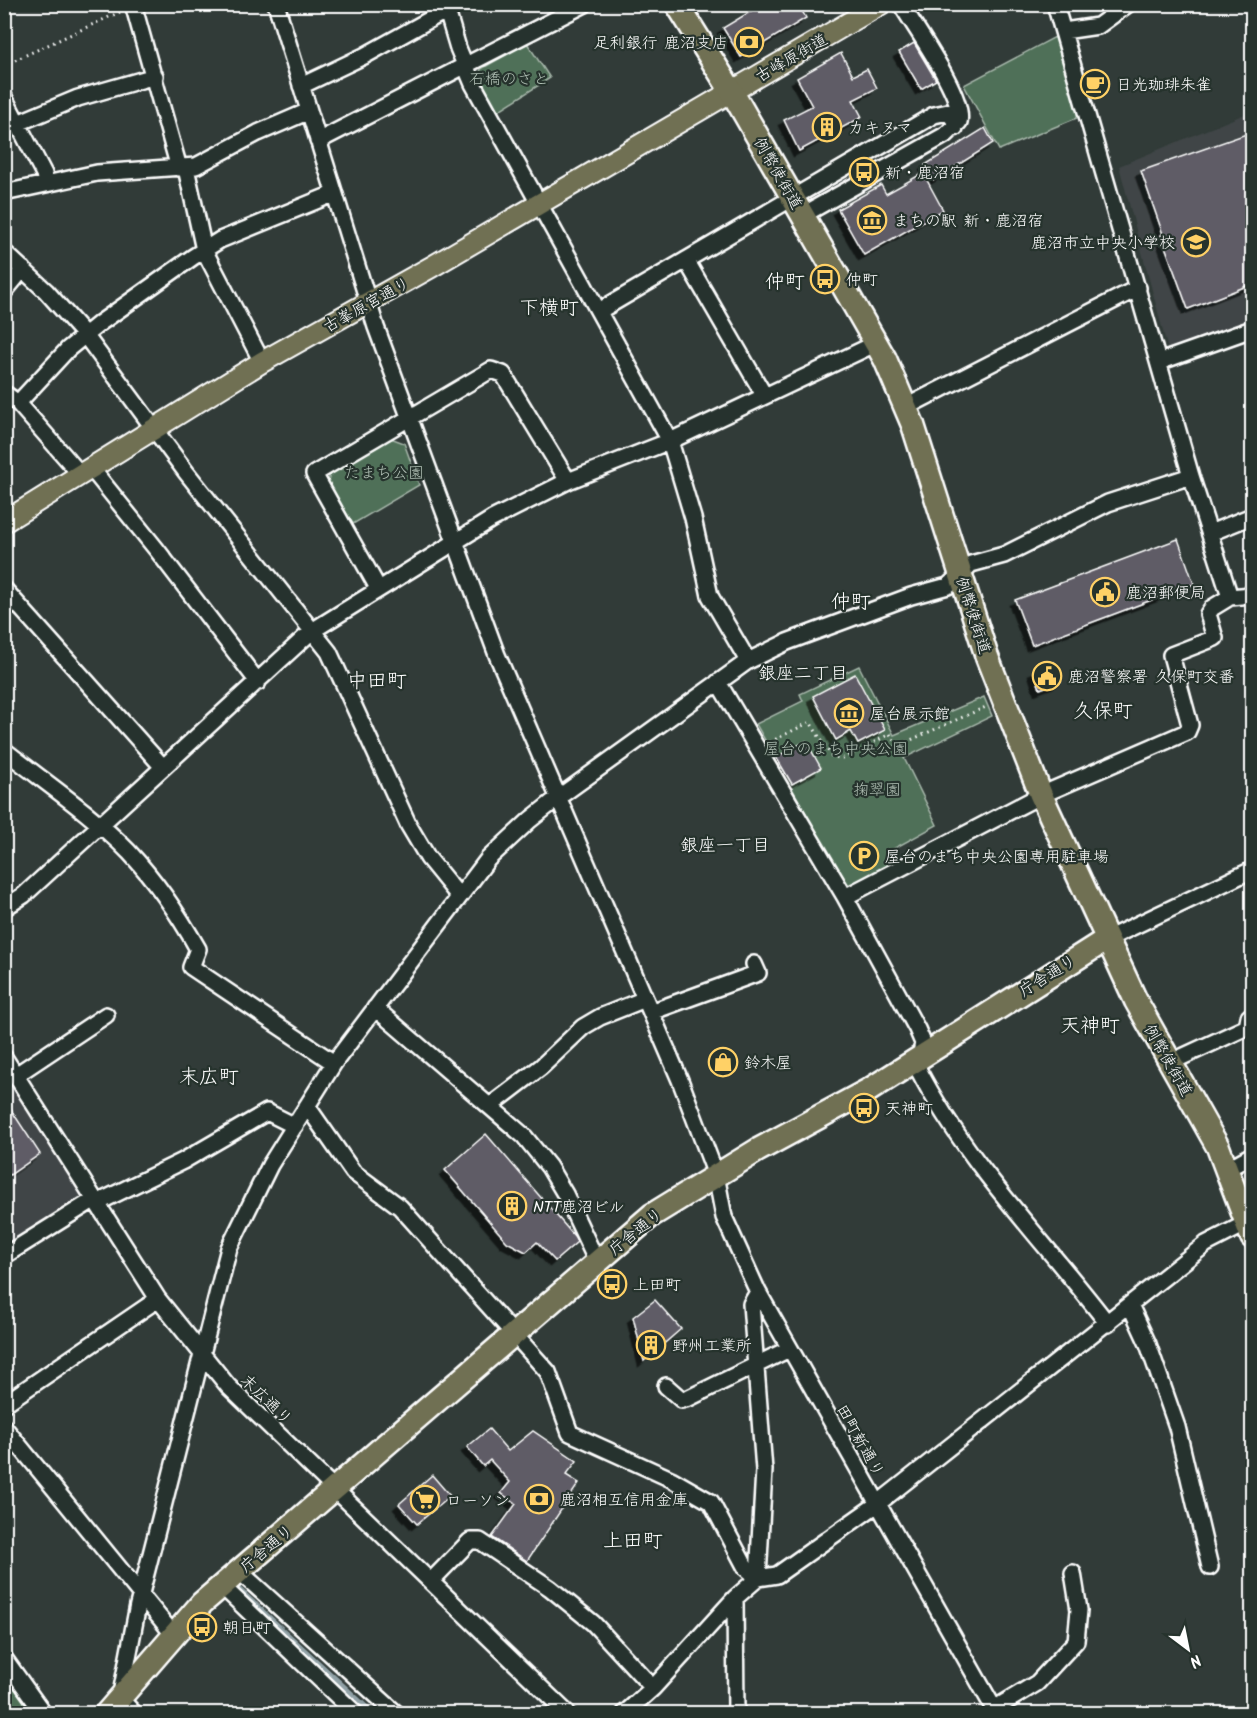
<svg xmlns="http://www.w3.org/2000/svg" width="1257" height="1718" font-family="Kalam,'Klee One',sans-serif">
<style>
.built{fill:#3f4546}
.green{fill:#507058;stroke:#a8b8ac;stroke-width:1.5}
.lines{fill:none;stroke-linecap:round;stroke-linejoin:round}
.stream{stroke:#91a2a7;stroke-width:4.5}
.building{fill:#5f5b66;stroke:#fff;stroke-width:1.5;filter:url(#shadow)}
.minor-casing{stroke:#fff;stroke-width:20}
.major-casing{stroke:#fff;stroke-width:24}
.highway-casing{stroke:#fff;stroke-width:27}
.path{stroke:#fff;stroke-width:3;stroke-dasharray:1.5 4.5;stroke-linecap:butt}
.minor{stroke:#26332d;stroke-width:15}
.major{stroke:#706f52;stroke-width:20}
.highway{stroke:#706f52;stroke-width:22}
.labels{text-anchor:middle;stroke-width:4.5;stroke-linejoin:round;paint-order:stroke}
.poi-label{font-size:16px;fill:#fff;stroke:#26332d;text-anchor:start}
.street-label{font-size:16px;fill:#fff;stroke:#26332d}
.park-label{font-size:16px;fill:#b0bfb4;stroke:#26332d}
.neighbourhood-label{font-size:18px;fill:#fff;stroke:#26332d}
.quarter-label{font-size:20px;fill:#fff;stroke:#26332d}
</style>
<defs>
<filter id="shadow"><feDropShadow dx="-5.5" dy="5.5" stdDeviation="0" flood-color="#0009"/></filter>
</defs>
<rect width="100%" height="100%" fill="#313b38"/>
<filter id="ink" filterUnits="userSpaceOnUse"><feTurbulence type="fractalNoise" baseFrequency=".0167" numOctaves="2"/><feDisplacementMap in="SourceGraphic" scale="12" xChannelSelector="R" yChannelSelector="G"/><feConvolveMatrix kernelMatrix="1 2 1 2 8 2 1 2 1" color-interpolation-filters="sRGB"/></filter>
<g filter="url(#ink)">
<path class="built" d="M1252 111V318L1168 350 1119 166Z
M4 1071 83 1196 5 1246H4Z"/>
<path class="green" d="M1055 37 1079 117 999 150 964 85Z
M527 43 550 78 498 111 479 79 481 69Z
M388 437 404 443 419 485 353 524 328 483 330 472Z
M859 666 894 735 984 697 992 716 904 758 937 825 893 849 900 861 848 888 756 724 803 701 800 694Z
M4 1669 38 1713H5Z"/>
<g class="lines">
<path class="stream" d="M240 1590 374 1714"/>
</g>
<path class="building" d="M763 4H798L806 18 741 57 723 28Z
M914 43 936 80 921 89 899 52Z
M841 53 853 76 867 69 877 88 853 100 862 117 799 151 784 120 812 106 797 78Z
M985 128 993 143 934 180 925 165Z
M1252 132V284L1188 309 1161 235 1163 234 1141 171Z
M923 173 943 210 864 255 838 209 881 185 886 194Z
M1178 539 1194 584 1032 645 1015 600Z
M1054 662 1061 681 1040 689 1034 670Z
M855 674 885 730 858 744 851 731 836 740 813 696Z
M806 741 821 768 792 784 776 757Z
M4 1099 40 1154 4 1179Z
M486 1134 575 1237 577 1242 555 1261 537 1242 526 1252 507 1242 445 1170Z
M655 1300 681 1329 644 1361 633 1317Z
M489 1429 508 1451 533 1431 577 1461 566 1475 579 1483 527 1561 492 1537 516 1504 501 1493 510 1482 490 1460 483 1466 467 1447Z
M432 1475 450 1496 417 1524 399 1504Z"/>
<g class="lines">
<g class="minor-casing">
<path id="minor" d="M133 4 179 168
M276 4 376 327 497 655 680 1080 716 1175 724 1217 758 1292 997 1714
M445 4 458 48 473 84 670 441 693 518 710 596 748 661
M1055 4 1191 476 1230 597 1252 595
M1064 31 1098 26 1128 4
M301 86 364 56 447 10
M4 97 44 174 46 184
M18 123 78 98 155 76
M318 141 585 4
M186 168 204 250 262 362
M4 193 97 173 196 166 258 133 309 111
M803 215 947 134 959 122C966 98 915 28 901 4
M4 252 46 291 85 335 186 472 329 652 409 826 428 858 458 895
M686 260 764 395
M4 292 23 269
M599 311 934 115 948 112 955 121V128
M1159 362 1252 329
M4 393 18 403 81 475
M18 403 68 349 100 323 193 257 220 240 333 194
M906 407 1138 288
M91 468 157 550 258 682
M1210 533 1252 516
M378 588 314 474 491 370 503 374 568 481
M4 589 162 766
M718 682 845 897 917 1029 923 1043 918 1069C967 1164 1044 1240 1108 1324
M4 750C46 783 92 814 129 852 156 881 179 915 198 949L191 967 334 1063
M845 897 1041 795 1187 732 1190 725 1171 655 1215 638 1208 614 1212 608 1230 597
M4 908 24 895 312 631 492 519 568 481 670 441 877 343
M1107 939 1252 870
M375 1008 524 1136 549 1167 565 1194 597 1262
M651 1012 758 973 754 964
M4 1057 158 1299 228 1386 568 1714
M1169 1063 1247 1027 1249 1017 1252 1015
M16 1075 106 1015
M307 1106 353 1172 400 1207 548 1372 570 1433 671 1479 711 1502 746 1568 758 1578
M490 1106 541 1067 583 1027 600 1017 645 999
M1227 1169 1252 1155
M97 1203 183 1161 267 1112 295 1126
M4 1256 95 1199
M758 1292 751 1304 764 1470 758 1578
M1130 1305 1148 1344 1177 1427 1210 1567
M666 1386 682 1400 689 1398 789 1349
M4 1404 158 1299
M4 1427 173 1634
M239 1571 397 1714
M431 1581 470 1541H480L550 1588 593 1623 653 1688
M222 1586 356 1714
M735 1598 736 1714
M4 1658 44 1714
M994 1709 1037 1683 1076 1641 1079 1610 1073 1573
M135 1714 120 1699 138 1605 229 1248 270 1165 334 1063 488 859 530 820 559 797 748 661 787 642 911 596 948 586 971 564 1004 555 1108 503 1191 476
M624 1714 653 1688 735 1598 758 1578 777 1575 876 1505 1206 1244 1247 1223"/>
</g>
<g class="major-casing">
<path id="major" d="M4 522 262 362 433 266 881 4"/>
</g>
<g class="highway-casing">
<path id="highway" d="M677 4 732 92 885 359 913 425 987 657 1041 795 1136 1001 1218 1147 1252 1237
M106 1714 202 1603 652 1215 758 1150 869 1090 1107 939"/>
</g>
<path class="path" d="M4 65 120 12
M770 742 810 722 832 757 844 758 890 734 897 746 988 706
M4 1713 5 1714"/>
<use href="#minor" class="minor"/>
<use href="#major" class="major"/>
<use href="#highway" class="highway"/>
</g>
</g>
<defs>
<g id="bank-ring" transform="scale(1.5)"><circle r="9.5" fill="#26332d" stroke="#ffd166" stroke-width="1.5"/><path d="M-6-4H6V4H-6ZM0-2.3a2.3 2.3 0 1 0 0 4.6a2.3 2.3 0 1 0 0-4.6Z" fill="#ffd166"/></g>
<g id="cafe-ring" transform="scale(1.5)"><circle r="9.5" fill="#26332d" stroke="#ffd166" stroke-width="1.5"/><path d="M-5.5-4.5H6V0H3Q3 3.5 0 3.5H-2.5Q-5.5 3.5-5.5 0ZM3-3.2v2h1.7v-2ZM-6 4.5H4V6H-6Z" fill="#ffd166"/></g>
<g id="building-ring" transform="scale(1.5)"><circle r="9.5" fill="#26332d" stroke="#ffd166" stroke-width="1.5"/><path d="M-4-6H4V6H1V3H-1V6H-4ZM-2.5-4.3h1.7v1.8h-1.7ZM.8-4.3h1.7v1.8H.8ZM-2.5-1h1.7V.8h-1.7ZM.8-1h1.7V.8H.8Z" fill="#ffd166"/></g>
<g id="bus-ring" transform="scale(1.5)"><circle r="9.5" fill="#26332d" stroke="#ffd166" stroke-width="1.5"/><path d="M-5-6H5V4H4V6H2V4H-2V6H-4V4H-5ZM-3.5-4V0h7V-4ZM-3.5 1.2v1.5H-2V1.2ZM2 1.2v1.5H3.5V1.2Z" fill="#ffd166"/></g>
<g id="museum-ring" transform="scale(1.5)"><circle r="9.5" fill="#26332d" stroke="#ffd166" stroke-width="1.5"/><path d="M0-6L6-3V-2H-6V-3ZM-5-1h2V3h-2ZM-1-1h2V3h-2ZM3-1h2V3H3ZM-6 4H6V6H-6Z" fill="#ffd166"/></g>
<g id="school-ring" transform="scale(1.5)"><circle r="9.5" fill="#26332d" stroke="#ffd166" stroke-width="1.5"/><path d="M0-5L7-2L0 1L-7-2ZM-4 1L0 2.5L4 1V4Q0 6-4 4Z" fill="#ffd166"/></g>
<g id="civic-ring" transform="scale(1.5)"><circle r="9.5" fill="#26332d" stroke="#ffd166" stroke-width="1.5"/><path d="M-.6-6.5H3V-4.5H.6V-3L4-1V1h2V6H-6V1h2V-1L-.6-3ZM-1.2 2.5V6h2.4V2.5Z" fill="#ffd166"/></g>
<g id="parking-ring" transform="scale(1.5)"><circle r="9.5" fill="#26332d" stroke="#ffd166" stroke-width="1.5"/><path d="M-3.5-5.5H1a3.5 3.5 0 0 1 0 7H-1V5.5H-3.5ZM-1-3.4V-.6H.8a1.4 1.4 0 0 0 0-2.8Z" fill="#ffd166"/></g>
<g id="shop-ring" transform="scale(1.5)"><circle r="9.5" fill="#26332d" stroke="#ffd166" stroke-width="1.5"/><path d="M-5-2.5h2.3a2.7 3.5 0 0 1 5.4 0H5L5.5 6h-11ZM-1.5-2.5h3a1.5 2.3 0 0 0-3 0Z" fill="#ffd166"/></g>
<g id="supermarket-ring" transform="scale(1.5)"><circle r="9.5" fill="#26332d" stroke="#ffd166" stroke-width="1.5"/><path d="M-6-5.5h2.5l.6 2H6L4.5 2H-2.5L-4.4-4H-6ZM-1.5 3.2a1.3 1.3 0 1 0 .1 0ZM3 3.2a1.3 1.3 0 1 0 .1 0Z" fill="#ffd166"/></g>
</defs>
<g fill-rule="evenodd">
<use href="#bank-ring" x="749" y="42"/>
<use href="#cafe-ring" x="1095" y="84"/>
<use href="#building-ring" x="827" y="127"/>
<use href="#bus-ring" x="864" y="172"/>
<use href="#museum-ring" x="872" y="220"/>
<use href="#school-ring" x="1196" y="242"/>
<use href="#bus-ring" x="825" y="279"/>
<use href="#civic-ring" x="1105" y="592"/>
<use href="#civic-ring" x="1047" y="676"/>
<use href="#museum-ring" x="849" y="713"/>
<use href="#parking-ring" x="864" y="856"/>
<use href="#shop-ring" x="723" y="1062"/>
<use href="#bus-ring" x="864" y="1108"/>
<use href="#building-ring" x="512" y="1206"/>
<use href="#bus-ring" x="612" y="1284"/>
<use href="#building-ring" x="651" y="1345"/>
<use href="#bank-ring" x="539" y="1499"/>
<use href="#supermarket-ring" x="425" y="1500"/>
<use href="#bus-ring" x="202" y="1627"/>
</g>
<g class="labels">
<g class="poi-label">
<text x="728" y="48" text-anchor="end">足利銀行 鹿沼支店</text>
<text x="1116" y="90">日光珈琲朱雀</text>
<text x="848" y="133">カキヌマ</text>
<text x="885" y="178">新・鹿沼宿</text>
<text x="893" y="226">まちの駅 新・鹿沼宿</text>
<text x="1175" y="248" text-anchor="end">鹿沼市立中央小学校</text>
<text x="846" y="285">仲町</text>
<text x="1126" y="598">鹿沼郵便局</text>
<text x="1068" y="682">鹿沼警察署 久保町交番</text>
<text x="870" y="719">屋台展示館</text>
<text x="885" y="862">屋台のまち中央公園専用駐車場</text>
<text x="744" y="1068">鈴木屋</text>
<text x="885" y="1114">天神町</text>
<text x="533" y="1212">NTT鹿沼ビル</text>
<text x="633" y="1290">上田町</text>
<text x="672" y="1351">野州工業所</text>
<text x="560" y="1505">鹿沼相互信用金庫</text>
<text x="446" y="1506">ローソン</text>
<text x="223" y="1633">朝日町</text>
</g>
<g class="street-label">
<text transform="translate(791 57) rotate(-30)" y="6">古峰原街道</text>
<text transform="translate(779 173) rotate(60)" y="6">例幣使街道</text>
<text transform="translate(366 304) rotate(-29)" y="6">古峯原宮通り</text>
<text transform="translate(974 615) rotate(72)" y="6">例幣使街道</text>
<text transform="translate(1047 975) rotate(-32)" y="6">庁舎通り</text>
<text transform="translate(1169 1060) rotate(60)" y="6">例幣使街道</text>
<text transform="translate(635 1231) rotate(-39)" y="6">庁舎通り</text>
<text transform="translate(267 1399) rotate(44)" y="6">末広通り</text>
<text transform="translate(861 1440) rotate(61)" y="6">田町新通り</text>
<text transform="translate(266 1548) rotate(-40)" y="6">庁舎通り</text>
</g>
<g class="park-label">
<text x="509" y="84">石橋のさと</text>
<text x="384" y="478">たまち公園</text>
<text x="836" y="754">屋台のまち中央公園</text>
<text x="877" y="795">掬翠園</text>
</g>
<g class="neighbourhood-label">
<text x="803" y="679">銀座二丁目</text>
<text x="725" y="851">銀座一丁目</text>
</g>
<g class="quarter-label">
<text x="785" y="288">仲町</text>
<text x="549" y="314">下横町</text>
<text x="851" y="608">仲町</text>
<text x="377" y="687">中田町</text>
<text x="1103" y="717">久保町</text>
<text x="1090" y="1032">天神町</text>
<text x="209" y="1083">末広町</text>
<text x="633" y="1547">上田町</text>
</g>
</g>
<rect width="1257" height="1718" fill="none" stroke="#26332d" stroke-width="24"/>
<rect x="12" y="12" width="1233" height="1694" fill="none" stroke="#fff" stroke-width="2" filter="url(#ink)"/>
<g transform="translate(1188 1649) rotate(148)" stroke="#26332d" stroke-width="4.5" paint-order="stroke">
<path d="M0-4.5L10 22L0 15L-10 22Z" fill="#ffffff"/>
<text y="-9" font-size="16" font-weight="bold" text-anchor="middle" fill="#ffffff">N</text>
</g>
</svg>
